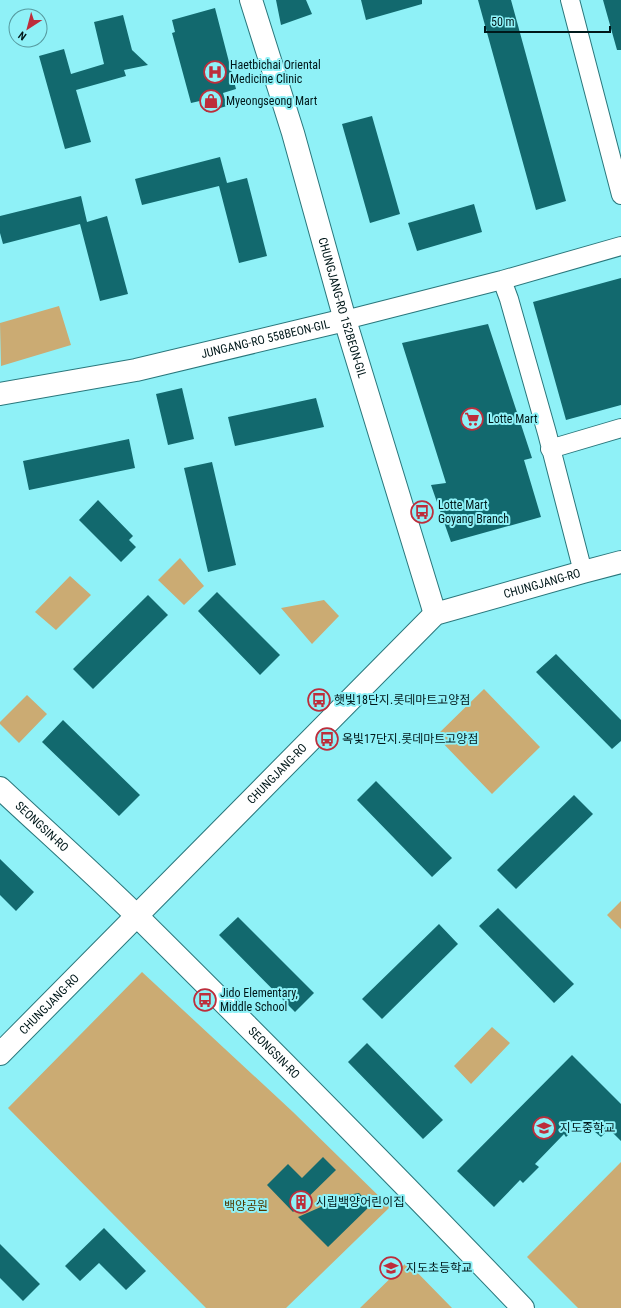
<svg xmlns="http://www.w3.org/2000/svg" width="621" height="1308" font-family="'Roboto Condensed','Noto Sans KR',sans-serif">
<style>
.green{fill:#cbab73}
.building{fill:#12696e}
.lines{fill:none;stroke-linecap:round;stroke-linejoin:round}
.street-casing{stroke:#2a777c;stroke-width:20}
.secondary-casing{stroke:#2a777c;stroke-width:24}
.primary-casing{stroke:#2a777c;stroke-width:24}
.street{stroke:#fff;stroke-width:18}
.secondary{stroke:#fff;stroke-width:22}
.primary{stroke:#fff;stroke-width:22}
.labels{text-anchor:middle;stroke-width:4;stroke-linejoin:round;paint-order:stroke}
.poi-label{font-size:12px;fill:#00181a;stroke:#8ff1f7;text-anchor:start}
.street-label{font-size:12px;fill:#00181a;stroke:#8ff1f7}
.park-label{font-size:12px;fill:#503700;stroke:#8ff1f7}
</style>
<rect width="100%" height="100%" fill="#8ff1f7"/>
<path class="green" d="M59 306 71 345 1 366 0 323Z
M180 558 204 586 184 605 158 580Z
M70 576 91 595 56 630 35 612Z
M324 600 339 616 312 644 281 608Z
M484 689 540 747 492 794 436 736Z
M27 695 47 714 19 743 0 724V722Z
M621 901V929L607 915Z
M142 972 293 1112 390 1207 286 1308H206L8 1108Z
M492 1027 510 1043 471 1084 454 1066Z
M621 1162V1308H578L527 1257Z
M407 1262 452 1308H360Z"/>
<path class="building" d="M276 0H306L312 14 281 25Z
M361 0H422V4L366 20Z
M478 0H511L566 201 536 210Z
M603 0H621V50H617Z
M215 8 236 89 223 93 227 106 206 112 204 100 191 103 172 33 175 32 172 20Z
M123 15 132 50 148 65 124 70 126 76 76 90 91 142 65 149 39 56 64 49 71 74 104 64 94 22Z
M372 116 400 214 370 223 342 124Z
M220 157 227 183 247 178 267 256 239 263 219 186 142 205 135 179Z
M81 196 87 222 107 216 128 294 100 301 80 224 3 244 0 233V216Z
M474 204 482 232 417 251 408 223Z
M621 278V405L566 420 533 302Z
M488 324 532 458 524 460 541 517 451 542 431 485 446 483 402 343Z
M182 388 194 439 168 445 156 394Z
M316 398 324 427 235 446 228 417Z
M129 439 135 468 29 490 23 461Z
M212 462 236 565 208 572 184 468Z
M98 500 133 536 129 540 136 547 121 562 79 520Z
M217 592 280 655 260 675 198 611Z
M148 595 168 615 93 689 73 669Z
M556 654 621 720V741L612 749 536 672Z
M63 720 140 795 119 816 42 742Z
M376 781 452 858 432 877 357 800Z
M574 795 593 814 516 889 497 870Z
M0 859 34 892 16 911 0 895Z
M498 908 574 984 554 1003 479 926Z
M238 917 314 993 295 1012 219 935Z
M439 924 458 944 382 1019 362 999Z
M367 1043 443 1120 423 1139 348 1062Z
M572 1055 621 1104V1141L609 1129 601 1137 582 1121 566 1137 564 1134 535 1164 539 1167 523 1183 520 1180 494 1207 457 1171Z
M323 1157 336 1170 293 1212 267 1185 288 1164 302 1178Z
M359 1193 371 1205 328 1247 298 1217 348 1195Z
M104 1228 146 1271 126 1290 99 1263 80 1281 65 1266Z
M0 1244 40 1284 23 1301 0 1278Z"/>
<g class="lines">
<g class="street-casing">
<path id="street" d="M570 0 621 195
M502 280 509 299 547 433 583 572
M345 320 502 280 621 246
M550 449 621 428"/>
</g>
<g class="secondary-casing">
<g id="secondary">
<path id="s1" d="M251 0 293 133 345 320 435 614"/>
<path id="s2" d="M0 394 136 370 345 320"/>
<path id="s3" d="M0 788C46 831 93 873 138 917 268 1046 397 1176 523 1308"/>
</g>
</g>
<g class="primary-casing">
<g id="primary">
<path id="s4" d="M0 1054 435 614 583 572 621 562"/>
</g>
</g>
<use href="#street" class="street"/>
<use href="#secondary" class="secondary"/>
<use href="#primary" class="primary"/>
</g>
<defs>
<g id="hospital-ring" transform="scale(1.15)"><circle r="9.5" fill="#8ff1f7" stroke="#bd2d3b" stroke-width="1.5"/><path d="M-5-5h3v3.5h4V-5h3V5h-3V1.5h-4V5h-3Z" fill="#bd2d3b"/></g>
<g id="shop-ring" transform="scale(1.15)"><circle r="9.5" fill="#8ff1f7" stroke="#bd2d3b" stroke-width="1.5"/><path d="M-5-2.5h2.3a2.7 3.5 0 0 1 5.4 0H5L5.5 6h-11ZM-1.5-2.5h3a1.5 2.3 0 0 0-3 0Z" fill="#bd2d3b"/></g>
<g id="supermarket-ring" transform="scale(1.15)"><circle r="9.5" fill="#8ff1f7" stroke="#bd2d3b" stroke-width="1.5"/><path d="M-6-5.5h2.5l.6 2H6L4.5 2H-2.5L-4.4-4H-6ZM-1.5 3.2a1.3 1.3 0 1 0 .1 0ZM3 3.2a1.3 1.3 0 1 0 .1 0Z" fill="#bd2d3b"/></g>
<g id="bus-ring" transform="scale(1.15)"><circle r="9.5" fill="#8ff1f7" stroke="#bd2d3b" stroke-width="1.5"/><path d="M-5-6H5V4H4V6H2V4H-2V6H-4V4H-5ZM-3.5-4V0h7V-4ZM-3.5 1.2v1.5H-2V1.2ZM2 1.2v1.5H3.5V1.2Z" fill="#bd2d3b"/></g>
<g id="school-ring" transform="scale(1.15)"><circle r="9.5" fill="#8ff1f7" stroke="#bd2d3b" stroke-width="1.5"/><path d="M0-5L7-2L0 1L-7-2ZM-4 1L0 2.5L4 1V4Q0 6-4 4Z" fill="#bd2d3b"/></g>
<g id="building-ring" transform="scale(1.15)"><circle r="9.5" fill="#8ff1f7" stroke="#bd2d3b" stroke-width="1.5"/><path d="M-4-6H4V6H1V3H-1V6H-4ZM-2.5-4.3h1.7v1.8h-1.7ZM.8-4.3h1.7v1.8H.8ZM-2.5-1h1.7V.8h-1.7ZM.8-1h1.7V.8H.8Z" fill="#bd2d3b"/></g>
</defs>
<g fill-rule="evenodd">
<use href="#hospital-ring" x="215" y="72"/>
<use href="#shop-ring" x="211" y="101"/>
<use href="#supermarket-ring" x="472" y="419"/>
<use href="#bus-ring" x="422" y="512"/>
<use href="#bus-ring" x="319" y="700"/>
<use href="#bus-ring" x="327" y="739"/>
<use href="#bus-ring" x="205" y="1000"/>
<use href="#school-ring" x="544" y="1128"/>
<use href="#building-ring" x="301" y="1202"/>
<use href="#school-ring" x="391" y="1268"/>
</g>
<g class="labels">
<g class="poi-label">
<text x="230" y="69">Haetbichai Oriental<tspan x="230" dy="14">Medicine Clinic</tspan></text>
<text x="226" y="105">Myeongseong Mart</text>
<text x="488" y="423">Lotte Mart</text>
<text x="438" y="509">Lotte Mart<tspan x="438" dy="14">Goyang Branch</tspan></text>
<text x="334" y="704">햇빛18단지.롯데마트고양점</text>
<text x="342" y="743">옥빛17단지.롯데마트고양점</text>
<text x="220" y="997">Jido Elementary,<tspan x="220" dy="14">Middle School</tspan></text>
<text x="560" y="1132">지도중학교</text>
<text x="316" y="1206">시립백양어린이집</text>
<text x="406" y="1272">지도초등학교</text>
</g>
<g class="street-label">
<text dy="4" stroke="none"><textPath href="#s1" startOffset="321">CHUNGJANG-RO 152BEON-GIL</textPath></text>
<text dy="4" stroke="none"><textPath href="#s2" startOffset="271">JUNGANG-RO 558BEON-GIL</textPath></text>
<text dy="4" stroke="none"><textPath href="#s4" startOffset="730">CHUNGJANG-RO</textPath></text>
<text dy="4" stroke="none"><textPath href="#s4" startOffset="394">CHUNGJANG-RO</textPath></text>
<text dy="4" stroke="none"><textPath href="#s3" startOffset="57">SEONGSIN-RO</textPath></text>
<text dy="4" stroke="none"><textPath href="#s4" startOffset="70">CHUNGJANG-RO</textPath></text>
<text dy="4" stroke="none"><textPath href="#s3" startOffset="381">SEONGSIN-RO</textPath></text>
</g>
<g class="park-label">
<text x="246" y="1210">백양공원</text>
</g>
</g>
<g transform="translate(28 28) rotate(216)"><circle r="19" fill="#8ff1f7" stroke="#569a9f"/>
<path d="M0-3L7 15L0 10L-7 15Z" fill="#bd2d3b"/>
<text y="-6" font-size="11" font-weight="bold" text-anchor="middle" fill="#00181a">N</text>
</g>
<path d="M485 26v6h125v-6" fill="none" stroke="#00181a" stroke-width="2"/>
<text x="491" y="26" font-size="12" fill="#00181a" stroke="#8ff1f7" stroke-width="3" paint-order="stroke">50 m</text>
</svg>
